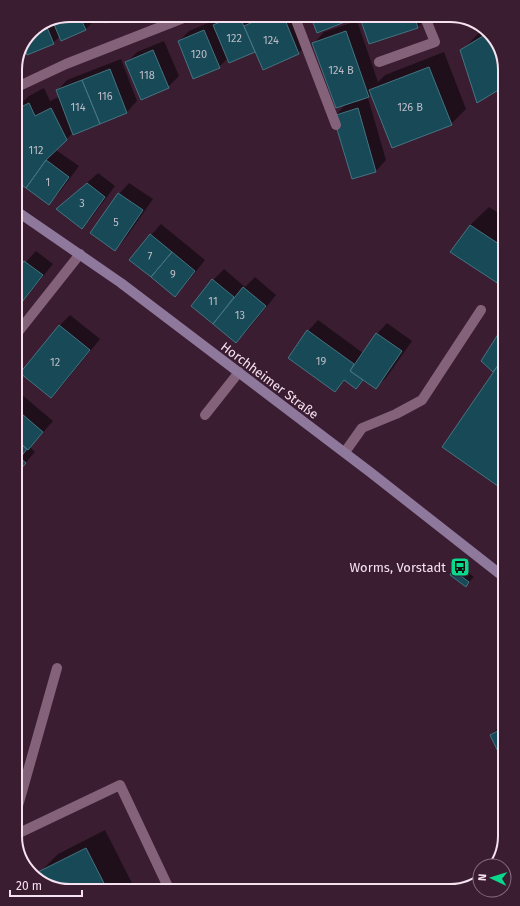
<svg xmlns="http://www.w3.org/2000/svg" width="520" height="906" font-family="'Fira Sans',sans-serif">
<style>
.shadow{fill:#0007}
.building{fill:#184956;stroke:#447481}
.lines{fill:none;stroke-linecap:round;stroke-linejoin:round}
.service{stroke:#846279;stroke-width:10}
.minor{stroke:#846279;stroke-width:10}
.secondary{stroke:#8e789c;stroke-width:10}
.labels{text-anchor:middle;stroke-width:3;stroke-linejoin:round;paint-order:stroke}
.number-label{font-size:11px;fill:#bebcc9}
.street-label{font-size:13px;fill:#f6e2ef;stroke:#3b1d32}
.poi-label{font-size:13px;fill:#f6e2ef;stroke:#3b1d32;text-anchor:end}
.rim{fill:none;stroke:#f6e2ef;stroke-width:2}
</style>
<rect width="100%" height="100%" fill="#3b1d32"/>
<path class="shadow" d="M70 15H94L96 19 85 30 60 36 53 43 26 49 20 55 31 31Z
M224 15H297L309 43 298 53 255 50 229 62 228 58 219 67 179 41 189 31 215 20 216 23Z
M360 15H429L418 27 369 43Z
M357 21 378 82 385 75 444 52 466 109 451 124 371 94 369 96 356 100 357 102 368 98 386 160 376 171 353 178 335 116 347 103 314 43 324 32Z
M485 29 499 46 505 70V85L461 51 480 32Z
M164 41 179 76 168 87 126 63 137 52Z
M121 59 137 101 127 112 74 133V132L59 146 56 150 79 166 59 193 49 203 15 179V109L29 96 44 88 50 101 59 97 57 91 67 80Z
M98 173 115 186 92 217 82 228 58 209Z
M129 183 153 199 125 239 115 250 119 194Z
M489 207 505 217V287L452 252 470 225Z
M161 224 205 260 185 285 174 295 151 235Z
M36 251 53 264 17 308 21 311 15 319V274Z
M224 269 245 287 255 277 276 295 247 331 236 342 192 306 213 280Z
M70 315 100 339 61 387 51 397 59 326Z
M318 320 363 353 377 334 387 323 412 341 386 378 375 388 364 380 356 388 345 380 335 391 289 357 308 331Z
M15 389 53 421 30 447 35 452 15 475Z
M459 565 474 577 466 585 451 574Z
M505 721V764L491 735Z
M105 830 136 891H66L45 884 40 872 58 854Z"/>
<path class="building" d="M70 15H79L86 30 61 41 53 22Z
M102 15H125L105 23Z
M236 15H239L255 52 229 63 213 25Z
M269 15H283L299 54 263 70 244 26Z
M310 15H354L355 18 317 33Z
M359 15H414L418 28 369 44Z
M46 25 54 44 27 55 24 46 31 31Z
M204 30 220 68 193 79 178 41Z
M346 31 369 97 336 108 312 43Z
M488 33 499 46 505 70V86L477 103 460 50Z
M153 50 169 88 141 100 125 62Z
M429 67 452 125 392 148 369 90Z
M110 69 127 113 100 124 82 80Z
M82 80 100 124 73 135 56 90Z
M29 103 35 116 51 108 67 140 46 160 26 188 15 180V110Z
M358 108 376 172 352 179 333 116Z
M46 160 69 177 49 205 26 188Z
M87 183 105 197 82 229 56 209Z
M118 193 143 210 115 251 90 233Z
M470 225 505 248V288L450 252Z
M150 234 172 252 151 277 129 260Z
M172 252 195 271 175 297 151 277Z
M24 261 43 275 15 311V273Z
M212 279 234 297 213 324 191 306Z
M243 287 266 306 236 343 213 324Z
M59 325 90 350 51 398 20 373Z
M502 328 505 330V368L499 364 493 372 481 361Z
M307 330 354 364 350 371 363 380 356 389 344 380 335 392 288 358Z
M376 333 402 351 376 389 350 371Z
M499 364 505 368V491L442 447Z
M15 408 43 432 28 450 15 439Z
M15 439 27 449 20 458 26 463 15 476Z
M453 570 469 582 466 587 450 575Z
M505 727V766L490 735Z
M86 848 108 891H66L44 883 38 872Z"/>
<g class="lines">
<path class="service" d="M294 15 336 125
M379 62 435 42 424 15
M15 336 80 254
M205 415 239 372
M345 452 362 428 396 414 422 400 481 310
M15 830 16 813 57 668
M15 835 120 785 170 891"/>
<path class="minor" d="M15 88 66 64 191 15"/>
<path class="secondary" d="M15 210 121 283 370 472 505 578"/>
</g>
<defs>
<g id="bus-square" transform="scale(1)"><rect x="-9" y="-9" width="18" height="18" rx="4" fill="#08d98b" stroke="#3b1d32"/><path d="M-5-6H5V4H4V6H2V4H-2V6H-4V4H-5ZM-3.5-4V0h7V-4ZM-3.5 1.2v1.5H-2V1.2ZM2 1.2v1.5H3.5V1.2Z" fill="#111"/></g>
</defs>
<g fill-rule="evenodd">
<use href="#bus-square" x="460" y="567"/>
</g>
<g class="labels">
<g class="number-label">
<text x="234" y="42">122</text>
<text x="271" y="44">124</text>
<text x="199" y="58">120</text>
<text x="341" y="74">124 B</text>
<text x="147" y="79">118</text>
<text x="105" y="100">116</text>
<text x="78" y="111">114</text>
<text x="410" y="111">126 B</text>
<text x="36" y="154">112</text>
<text x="48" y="186">1</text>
<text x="82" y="207">3</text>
<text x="116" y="226">5</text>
<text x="150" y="260">7</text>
<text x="173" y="278">9</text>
<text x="213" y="305">11</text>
<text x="240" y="319">13</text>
<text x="321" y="365">19</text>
<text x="55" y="366">12</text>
</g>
<g class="street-label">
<text transform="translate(270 380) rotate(37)" y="5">Horchheimer Straße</text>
</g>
<g class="poi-label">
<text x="446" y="572">Worms, Vorstadt</text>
</g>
</g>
<path d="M0 0H520V906H0ZM70 22H450A48 48 0 0 1 498 70V836A48 48 0 0 1 450 884H70A48 48 0 0 1 22 836V70A48 48 0 0 1 70 22Z" fill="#3b1d32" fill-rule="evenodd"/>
<path class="rim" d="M70 22H450A48 48 0 0 1 498 70V836A48 48 0 0 1 450 884H70A48 48 0 0 1 22 836V70A48 48 0 0 1 70 22Z"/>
<g transform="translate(492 878) rotate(274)"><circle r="19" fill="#3b1d32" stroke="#866c7e"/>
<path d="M0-3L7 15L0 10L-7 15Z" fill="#08d98b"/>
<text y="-6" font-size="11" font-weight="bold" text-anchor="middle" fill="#f6e2ef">N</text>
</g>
<path d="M10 890v6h72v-6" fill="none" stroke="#f6e2ef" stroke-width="2"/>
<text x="16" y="890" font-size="12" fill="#f6e2ef" stroke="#3b1d32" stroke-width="3" paint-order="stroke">20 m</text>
</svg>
